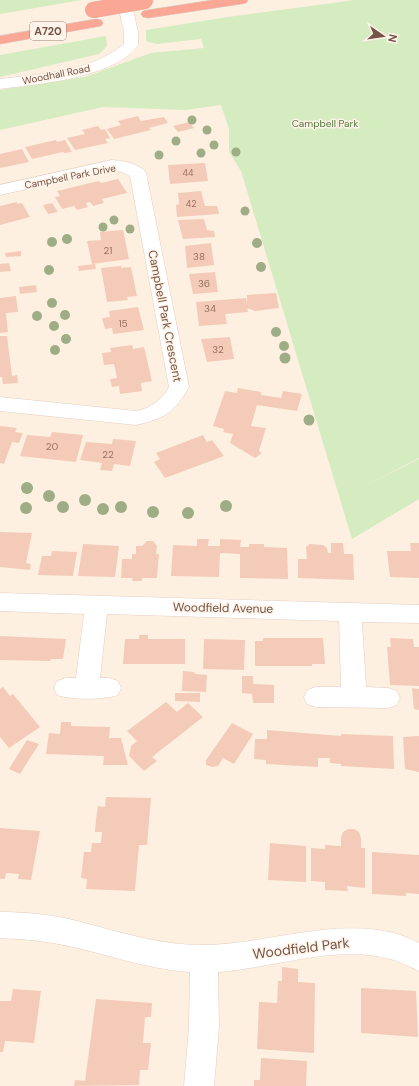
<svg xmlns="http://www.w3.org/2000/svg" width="419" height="1086" font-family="'DM Sans',sans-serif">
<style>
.green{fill:#d5ebc0}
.building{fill:#f4cbb8}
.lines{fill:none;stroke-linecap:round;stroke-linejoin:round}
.minor-casing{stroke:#e4cdc0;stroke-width:1}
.highway-casing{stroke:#d9cfcb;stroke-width:1}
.minor{fill:#fff;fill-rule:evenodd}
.highway{fill:#faa795;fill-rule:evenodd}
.highway-bridge-casing{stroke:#d9cfcb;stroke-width:16;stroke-linecap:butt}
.highway-bridge{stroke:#faa795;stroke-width:16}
.tree{fill:#9fad86}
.labels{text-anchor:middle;stroke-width:3;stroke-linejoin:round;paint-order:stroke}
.far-number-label{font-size:9px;fill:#967263}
.far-street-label{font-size:10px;fill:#765447;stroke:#fff4e9}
.far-park-label{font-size:10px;fill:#52763c;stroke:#fff4e9}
.number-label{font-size:10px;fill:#967263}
.shield{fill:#fff4e9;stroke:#9f8478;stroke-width:1}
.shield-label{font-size:11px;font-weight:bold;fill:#765447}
.street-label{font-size:12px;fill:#765447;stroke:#fff4e9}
.near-street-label{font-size:14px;fill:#765447;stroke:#fff4e9}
</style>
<rect width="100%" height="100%" fill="#fdf0e1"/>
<path class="green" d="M0 0H82L0 14Z
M355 0H419V458L363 487 419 459V499L352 539 241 171 229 152V129L221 105 185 110 103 107 0 130V90L85 77 151 53 204 48 201 39 157 44 146 41V30L228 17Z
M106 36 107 46 99 54 0 77V55Z"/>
<path class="building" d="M138 116 141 121 164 117 168 123 149 128 151 130 114 139 107 129 121 125 118 121Z
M189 122 194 128 178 132 173 126Z
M98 126 101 130 105 129 110 138 105 139 108 143 75 150 67 138 85 134 82 130Z
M56 140 57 142 65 140 72 152 64 153 63 152 32 159 25 147Z
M22 149 29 162 0 168V154Z
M205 163 208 181 170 184 168 165Z
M118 179 127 193 102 199 104 203 93 206 90 202 86 203 88 207 77 210 74 206 62 209 55 197 60 196 57 191 99 181 101 183Z
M201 191 205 206H217L219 214 177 217 176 205 179 204 178 193Z
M17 202 18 204 22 203 30 217 0 225V206Z
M52 203 58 212 48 214 43 205Z
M204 219 207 230 214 231 215 237 183 239 178 220Z
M123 230 129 259 92 264 87 241 101 240 100 232Z
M211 243 214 265 187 268 185 246Z
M21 251V256L6 257 5 253Z
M9 263 11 271 0 272V264Z
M95 264 96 269 79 271 78 266Z
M121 266V268L131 267 137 296 127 297 128 300 107 302 101 268Z
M215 272 218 292 193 294 189 274Z
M36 285 37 292 20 294 19 287Z
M276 293 279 308 255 311 247 308V295Z
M16 296 18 312 6 313 8 332 0 333V298Z
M246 298 248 312 225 314 227 324 199 326 196 302Z
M138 307 144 330 113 334 112 328 105 329 102 318 110 317 109 311Z
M0 336H7L12 376 17 375 18 383 3 384 2 377H0Z
M230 337 234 359 207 362 201 339Z
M132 345 133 349 144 347 152 381 141 383 142 391 120 394 119 386 112 387 110 379 117 378 114 364 104 365 102 353 111 352 110 348Z
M238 388 261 392V395L281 398 283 391 302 394 297 411 257 405 251 426 266 428 259 451 262 453 255 458 230 443 233 434 223 432 224 429 213 426 225 391 237 393Z
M0 426 17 428 15 432 23 433 19 443 12 442 4 464 0 463Z
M52 432 83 435 76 462 20 456 27 435 50 437Z
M203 435 207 442 212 440 224 456 165 478 154 462 160 459 156 453Z
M113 439 136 441 130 466 114 464 112 471 100 470 102 463 80 460 86 442 112 444Z
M0 532 32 533 26 563 31 564 30 570 0 567Z
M197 539H209L208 546H220V539L241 540 240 547H249V544H264V547L287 548 288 579 240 578V554L220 553 219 577 171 576 173 545 197 546Z
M147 541H153L157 546 156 554H159L157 578H142V581H132L133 578H121L122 559H132V554H136V546H142Z
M331 543H343L344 554H353L354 580 298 578V559H307L306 547 310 544 323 545 327 548 328 553H331Z
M410 543H419V578L390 577 387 551H411Z
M83 544 119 546 115 577 78 576Z
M52 551 77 552 73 576 38 575 42 556H51Z
M139 635H148V639H185V664H123L125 639H139Z
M0 636 66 639 63 659H51L50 661 0 660Z
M263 638H323L325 664H312V666H255V641H263Z
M390 638 413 639 414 647H419V686L390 685 387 647H391Z
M204 639 245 640 244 670 203 669Z
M183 671 194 672 195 674 207 675 206 692 182 691Z
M242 676H253V684L274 685V703H253L252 694 242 693Z
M3 687 10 696 13 694 40 727 9 748 0 737V689Z
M412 688 419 689V710L414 709Z
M175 693H200V702L175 701Z
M166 702 177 712 188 703 203 717 152 757 157 761 144 771 129 756 131 746 137 741 127 731Z
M61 722H71V726L110 727 109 738H121L128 765H103L104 756 46 754 49 733 60 734Z
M232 723 253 734 234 764 223 758 218 766 212 767 206 765V760Z
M267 730 341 736V734L393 736 394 769 341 766V764L330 763V758H318V767L266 764V760L254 759 255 739H267Z
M419 736V772L405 769 403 737Z
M27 740 39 744 20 774 9 769Z
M106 797 151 798 147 845H139L135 891 86 889 87 879 81 878 84 852H91L92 843H101L102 832H95L96 819 98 806 105 807Z
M0 828 40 831 31 880 18 879 19 874 6 873 5 879H0Z
M348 829H354L359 832 361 838V848H365V888L347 886 348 891 325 890V882L311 881V848L325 849V845L341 846V837L343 832Z
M270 843 306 846V882L268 880Z
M372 852 419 855V894L406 893V896L372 894Z
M282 967 298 969V982L315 983 314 1053 257 1049 259 1002 277 1003 278 981H282Z
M361 988 416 991 418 1037 361 1033Z
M13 989 41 991 34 1043 5 1041 3 1052H0V1001H11Z
M96 999 152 1003 151 1017H145L143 1043H151L148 1070H140L139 1085 74 1086 75 1080 85 1081Z
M261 1058 307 1061 306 1086H254V1080H260Z"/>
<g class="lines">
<g class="minor-casing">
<path id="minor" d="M117 0H131L138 32V45C116 78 37 84 0 89V79C42 74 90 72 124 44V32Z
M112 160C124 161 139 163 146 173L189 387C175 412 164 419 136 425L0 411V397L136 411C151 408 161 401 169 387L130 176 120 171 112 170 0 195V185Z
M0 593 419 605V623L362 622 366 687 388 688 397 691 400 698 397 705 388 708 316 707 307 704 304 697 307 690 316 687H341L339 621 107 614 100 678H109L118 681 121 688 118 695C102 700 73 700 57 695L54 688 57 681 66 678H76L84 614 0 611Z
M0 912C23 912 46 914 69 919 114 930 159 946 205 945 268 944 330 918 394 933 402 935 411 939 419 943V971C411 967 402 963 394 960 339 943 274 968 218 972L219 1027 214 1086H184L189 1027 190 972C144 969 102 952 58 944 39 940 19 939 0 938Z"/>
</g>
<g class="highway-casing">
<path id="highway" d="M213 0H248L246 3 241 4 148 18 143 17 141 14 143 11 148 10Z
M96 19 101 20 103 23 101 26 0 44V36Z"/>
</g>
<use href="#minor" class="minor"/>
<use href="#highway" class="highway"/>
<g class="highway-bridge-casing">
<path id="highway-bridge" d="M93 10 145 1"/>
</g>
<use href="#highway-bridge" class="highway-bridge"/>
</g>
<g class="tree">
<circle cx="192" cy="120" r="4.5"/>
<circle cx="207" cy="130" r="4.5"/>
<circle cx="176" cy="141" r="4.5"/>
<circle cx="214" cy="145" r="4.5"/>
<circle cx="236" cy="152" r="4.5"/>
<circle cx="201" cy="153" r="4.5"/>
<circle cx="159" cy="155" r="4.5"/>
<circle cx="245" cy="211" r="4.5"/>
<circle cx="114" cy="220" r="4.5"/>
<circle cx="103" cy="227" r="4.5"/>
<circle cx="130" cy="229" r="4.5"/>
<circle cx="67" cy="239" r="5"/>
<circle cx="52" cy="242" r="5"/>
<circle cx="257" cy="243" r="5"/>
<circle cx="261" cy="267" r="5"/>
<circle cx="49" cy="270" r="5"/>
<circle cx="52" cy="303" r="5"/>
<circle cx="65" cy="315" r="5"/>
<circle cx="37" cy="316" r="5"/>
<circle cx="54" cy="326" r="5"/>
<circle cx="276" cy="332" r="5"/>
<circle cx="66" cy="339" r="5"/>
<circle cx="284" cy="346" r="5"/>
<circle cx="55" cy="350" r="5"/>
<circle cx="285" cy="358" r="5.5"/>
<circle cx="309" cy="420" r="5.5"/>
<circle cx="27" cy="488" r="6"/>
<circle cx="49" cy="496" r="6"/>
<circle cx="85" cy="500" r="6"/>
<circle cx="226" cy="506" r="6"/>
<circle cx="63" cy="507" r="6"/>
<circle cx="121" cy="507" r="6"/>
<circle cx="26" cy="508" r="6"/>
<circle cx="103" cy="509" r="6"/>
<circle cx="153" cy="512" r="6"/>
<circle cx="188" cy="513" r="6"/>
</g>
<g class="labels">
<g class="far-number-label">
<text x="188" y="176">44</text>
<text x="191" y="207">42</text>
</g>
<g class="far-street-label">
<text transform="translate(56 74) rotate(-11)" y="4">Woodhall Road</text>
<text transform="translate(70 176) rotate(-11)" y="4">Campbell Park Drive</text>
</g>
<g class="far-park-label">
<text x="325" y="127">Campbell Park</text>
</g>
<g class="number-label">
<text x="108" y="254">21</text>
<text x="199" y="260">38</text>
<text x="204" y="287">36</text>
<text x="210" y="312">34</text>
<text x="123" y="327">15</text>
<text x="218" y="353">32</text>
<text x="52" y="450">20</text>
<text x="108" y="458">22</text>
</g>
<rect class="shield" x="30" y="22" width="36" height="18" rx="3"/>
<g class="shield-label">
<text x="48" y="35">A720</text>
</g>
<g class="street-label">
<text transform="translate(165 316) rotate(79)" y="4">Campbell Park Crescent</text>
<text transform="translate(223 608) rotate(1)" y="4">Woodfield Avenue</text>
</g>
<g class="near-street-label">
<text transform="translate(301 948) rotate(-7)" y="5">Woodfield Park</text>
</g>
</g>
<g transform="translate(383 36) rotate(103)" stroke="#fff4e9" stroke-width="3" paint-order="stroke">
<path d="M0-3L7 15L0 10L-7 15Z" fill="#765447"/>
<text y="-6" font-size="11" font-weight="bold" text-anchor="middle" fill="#765447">N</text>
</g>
</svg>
